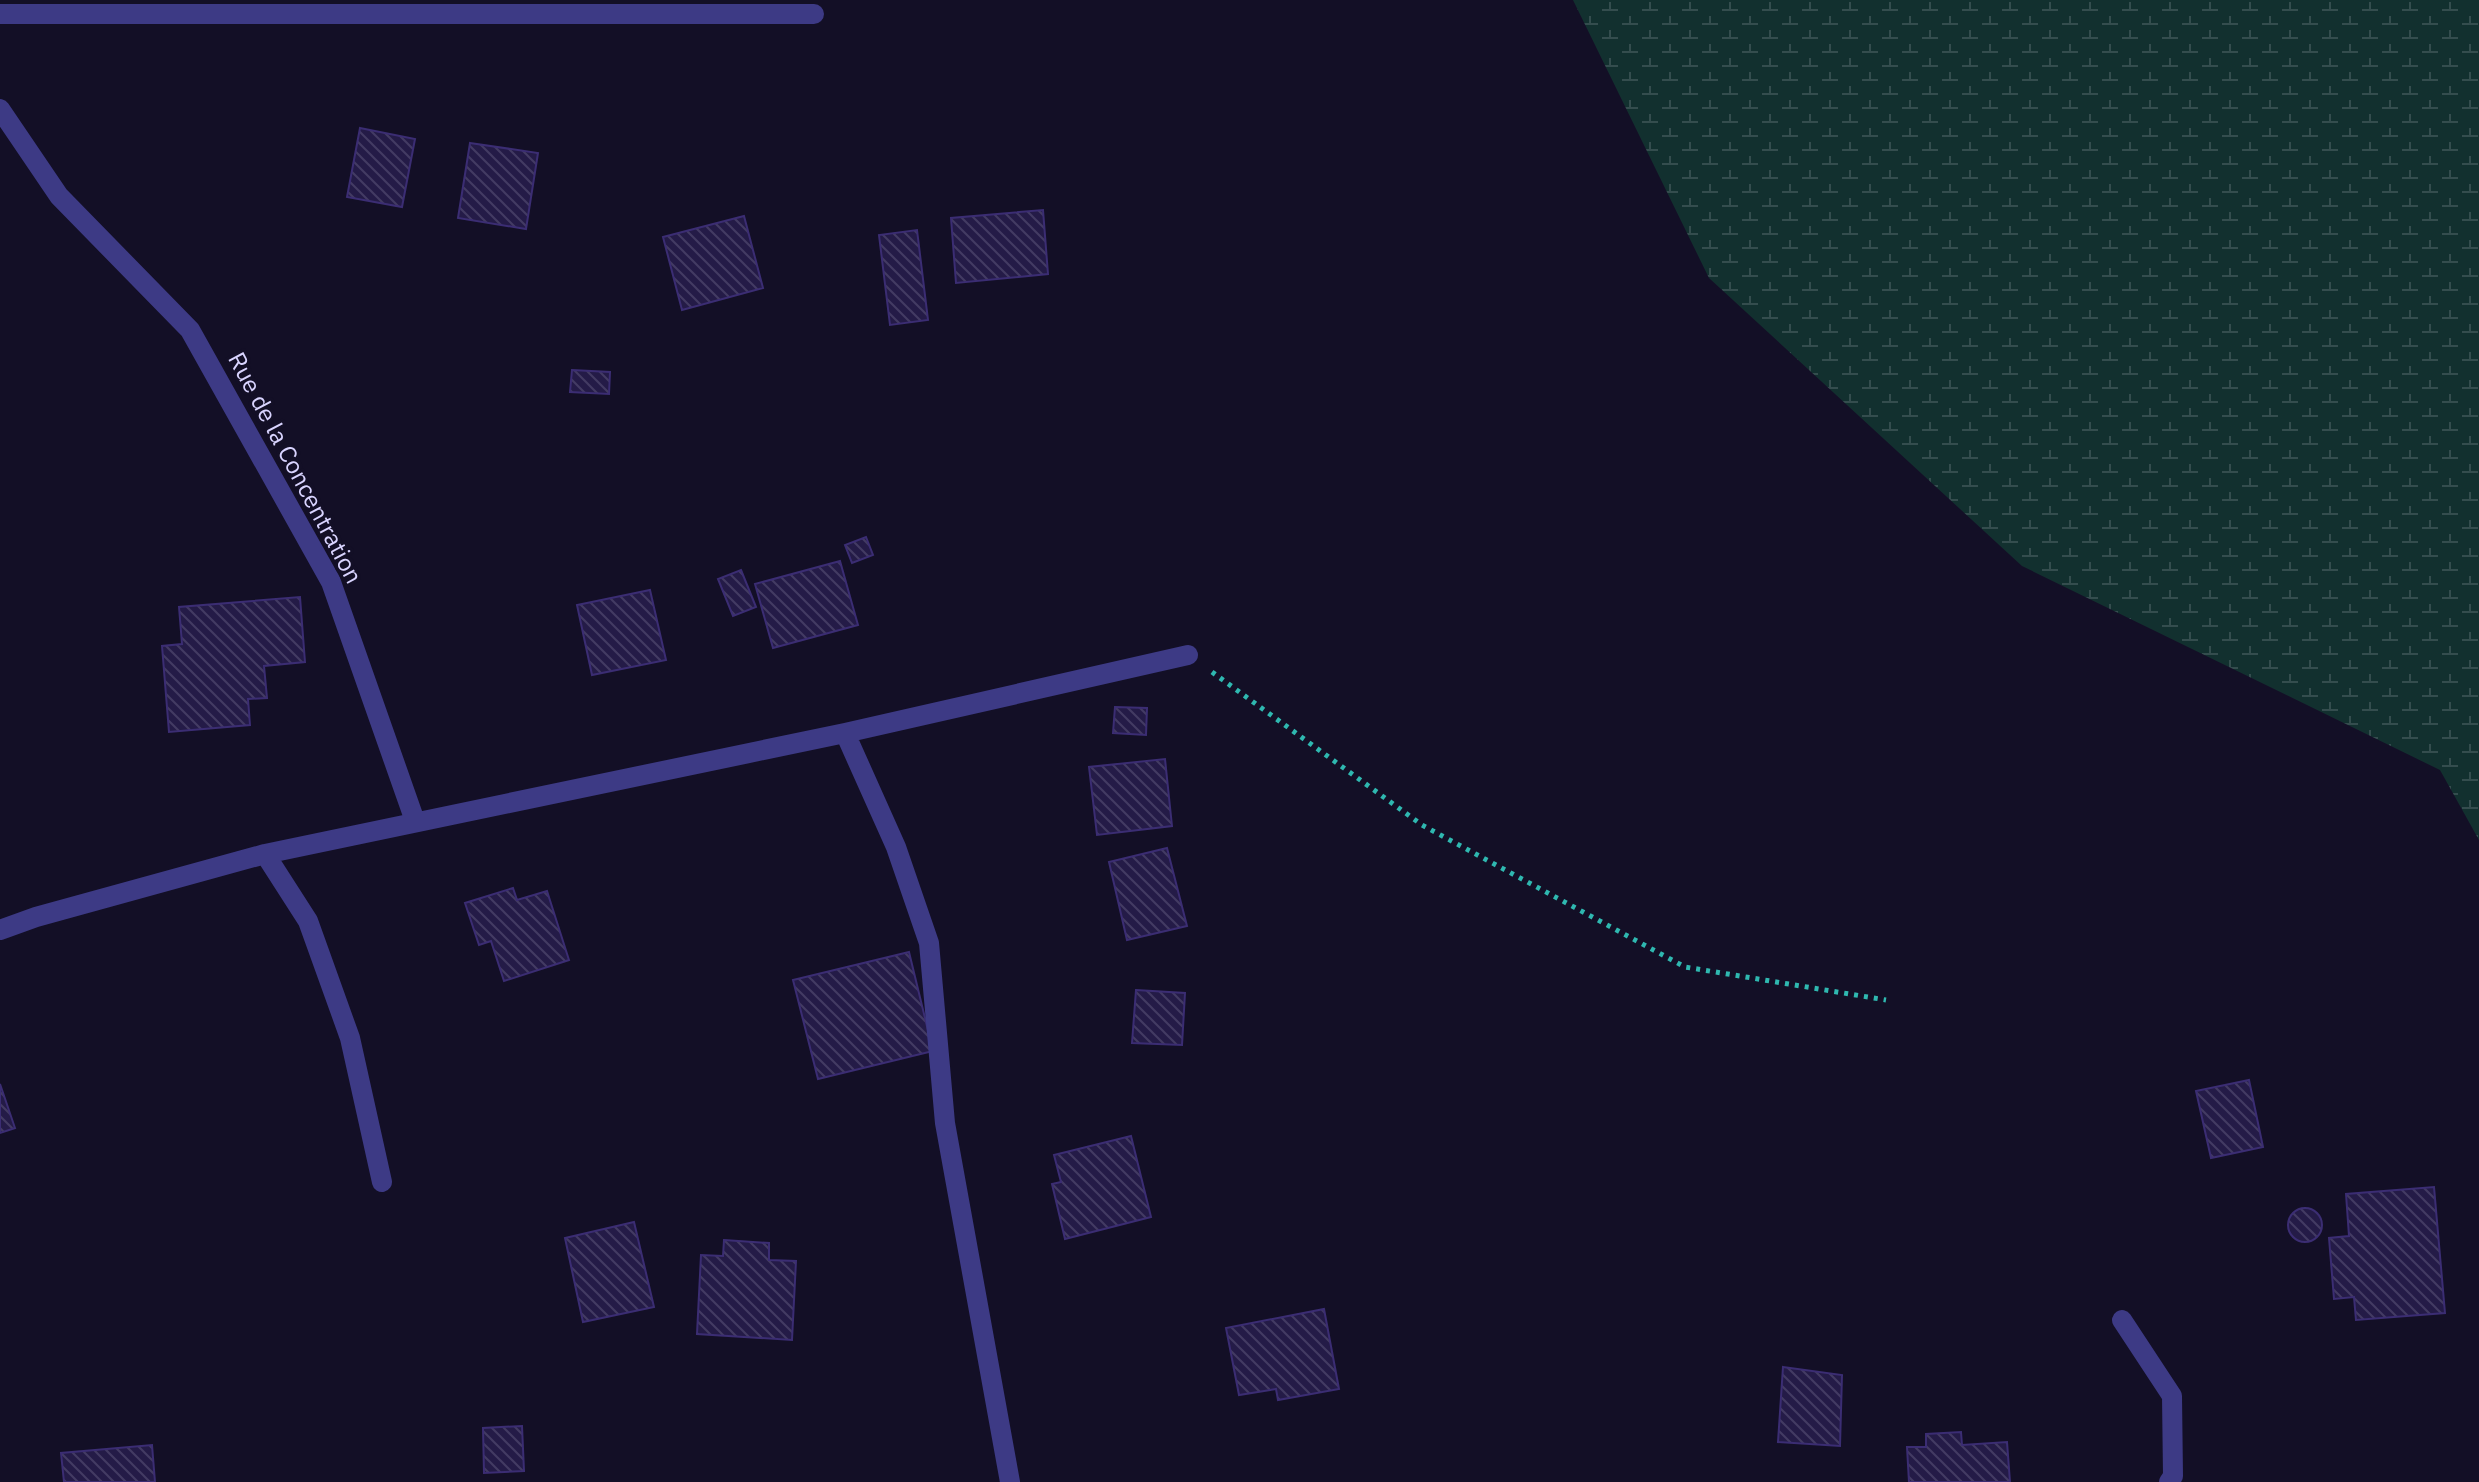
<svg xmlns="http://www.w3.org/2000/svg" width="2479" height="1482" font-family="'IBM Plex Sans',sans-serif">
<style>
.wetland{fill:url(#wetland-marsh)}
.building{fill:url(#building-back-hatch);stroke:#3b2d73;stroke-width:2}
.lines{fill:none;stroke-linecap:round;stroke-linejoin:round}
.path{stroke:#2fb8b0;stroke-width:5;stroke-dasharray:4 6;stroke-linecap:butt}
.street{stroke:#3d3a85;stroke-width:20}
.labels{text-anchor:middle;stroke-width:7;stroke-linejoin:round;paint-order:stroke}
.street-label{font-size:24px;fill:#d9d4ff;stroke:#130f26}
</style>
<defs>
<pattern id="wetland-marsh" width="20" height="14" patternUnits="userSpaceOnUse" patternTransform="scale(2)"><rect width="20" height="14" fill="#12302f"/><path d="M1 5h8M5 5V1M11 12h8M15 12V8" fill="none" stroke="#344d4e"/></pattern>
<pattern id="building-back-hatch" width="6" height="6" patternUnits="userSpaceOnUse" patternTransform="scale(2)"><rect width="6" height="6" fill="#241b47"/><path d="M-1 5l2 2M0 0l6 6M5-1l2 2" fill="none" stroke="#433b63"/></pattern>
</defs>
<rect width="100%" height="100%" fill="#130f26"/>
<path class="wetland" d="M1573 0H2479V840L2440 770 2022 566 1709 278Z"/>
<path class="building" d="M360 128 415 139 402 207 347 197Z
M470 143 538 153 526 229 458 218Z
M1043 210 1048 274 956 283 951 218Z
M744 216 763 288 682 310 663 237Z
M917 230 928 320 890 325 879 235Z
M572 370 610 372 609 394 570 392Z
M866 537 873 555 852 563 845 545Z
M840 561 858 625 773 648 755 584Z
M741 570 756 607 733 616 718 579Z
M650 590 666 660 592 675 577 605Z
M300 597 305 662 264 666 267 698 248 699 250 725 169 732 162 646 182 644 179 607Z
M1115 707 1147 708 1146 735 1113 733Z
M1165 759 1172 826 1097 835 1089 767Z
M1167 848 1187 926 1127 940 1109 862Z
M513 888 517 900 547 891 569 960 504 981 491 941 479 945 465 903Z
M909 952 933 1051 818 1079 793 980Z
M1136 990 1185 993 1182 1045 1132 1043Z
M2249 1080 2263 1147 2211 1158 2196 1091Z
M0 1084 15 1128 0 1133Z
M1131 1136 1151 1217 1065 1239 1052 1184 1061 1182 1054 1155Z
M2434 1187 2445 1313 2356 1320 2354 1297 2334 1299 2329 1238 2349 1236 2346 1194Z
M2288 1225a17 17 0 1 1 34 0a17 17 0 1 1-34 0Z
M634 1222 654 1307 583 1322 565 1238Z
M724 1240 769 1243V1260L796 1261 792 1340 697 1334 701 1255 723 1256Z
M1324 1309 1339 1389 1278 1400 1276 1389 1239 1395 1226 1328Z
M1783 1367 1842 1375 1840 1446 1778 1442Z
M522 1426 524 1471 484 1473 483 1428Z
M1961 1432 1962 1445 2007 1442 2010 1482H1909L1907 1447H1926V1434Z
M152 1445 155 1482H64L61 1453Z"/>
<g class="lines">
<path class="path" d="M1212 672 1422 825 1685 967 1886 1000"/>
<path class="street" d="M0 14H814
M0 109 59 196 190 330 331 582 415 821
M845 733 896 847 929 943 945 1123 1010 1482
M265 854 308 921 350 1038 382 1182
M0 930 36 917 265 854 845 733 1188 655
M2122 1320 2172 1396 2173 1476 2169 1482"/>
</g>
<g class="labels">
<g class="street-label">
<text transform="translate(295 468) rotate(62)" y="8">Rue de la Concentration</text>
</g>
</g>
</svg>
